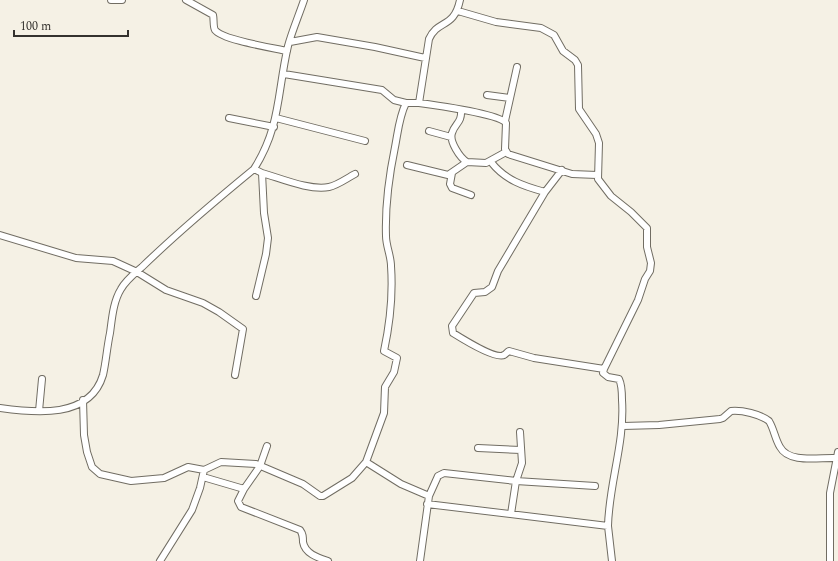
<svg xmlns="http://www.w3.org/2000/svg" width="838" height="561" font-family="Spectral,serif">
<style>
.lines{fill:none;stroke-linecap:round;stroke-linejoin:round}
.street-casing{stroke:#716d63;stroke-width:8}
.street{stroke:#fff;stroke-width:6}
</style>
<rect width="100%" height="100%" fill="#f5f1e5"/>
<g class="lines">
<g class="street-casing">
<path id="street" d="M111 0H122
M186 0 213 15C214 19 213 27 215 30 222 40 274 48 287 51
M460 0C454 29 438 19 429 39L419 103C434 105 499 114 506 123L505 149 508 154 572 174 597 175
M290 42 317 37 375 47 425 58
M284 74 382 90 394 100 406 103H419
M487 95 510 98
M406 103C399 117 398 132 395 147 389 176 385 206 386 236 386 246 391 256 391 266 393 294 390 323 384 351L397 358 394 372 385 387 384 413 366 462 401 484 429 496 420 561
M461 110C462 123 455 123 452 133 449 141 460 158 467 162
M229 118 274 127
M276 118 365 141
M505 121 517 67
M429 131 451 137
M491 162C505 180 523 186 545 192
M407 165 448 175 467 162 486 163 506 152
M254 169 262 173 264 213 268 238 266 254 256 296
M562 170 545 192 498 271 492 287 485 292 474 293 452 326 453 333C461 338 496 360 504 355 506 354 507 352 509 351L534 358 604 369
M262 173C280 178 310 191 329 187 338 185 347 178 355 174
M452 173 450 184 452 188 471 195
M0 235 76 258 113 261 137 272 166 290 203 303 219 312 243 329 235 375
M83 400 84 435 87 452 92 467 100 474 131 481 164 478 188 467 204 470 221 462 256 464 303 484 320 496H323L352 478 366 462
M0 408C35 413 90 419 103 375 106 362 107 347 110 333 112 319 113 302 121 289 126 280 134 274 142 267 177 233 215 201 254 169 281 126 277 93 288 46 292 31 299 15 304 0
M39 411 42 379
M623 426 659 425 720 419 723 418 731 411C742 410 760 414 769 421 774 429 775 439 780 447 789 464 820 457 836 458
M267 446 260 466 244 489 238 501 241 507 300 530C303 534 303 537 303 542 305 554 319 558 328 561
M478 448 521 450
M203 477 244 489
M429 496 438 476 444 473 516 481 595 486
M427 504 608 526C609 483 625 443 622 400 622 393 622 385 619 379L608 377 603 373 604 369 638 300 645 279 650 271 651 263 647 247V228L631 212 611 196 598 179 599 143 596 134 579 109 578 65 575 60 563 51 554 35 541 28 496 22 458 11
M511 514 516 481 522 463 520 432
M608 526 612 561
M160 561 192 510 200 488 204 470
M830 561V493L838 452"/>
</g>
<use href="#street" class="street"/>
</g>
<path d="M14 30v6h114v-6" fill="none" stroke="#34322e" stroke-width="2"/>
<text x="20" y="30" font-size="12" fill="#34322e" stroke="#f5f1e5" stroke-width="3" paint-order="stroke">100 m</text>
</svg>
